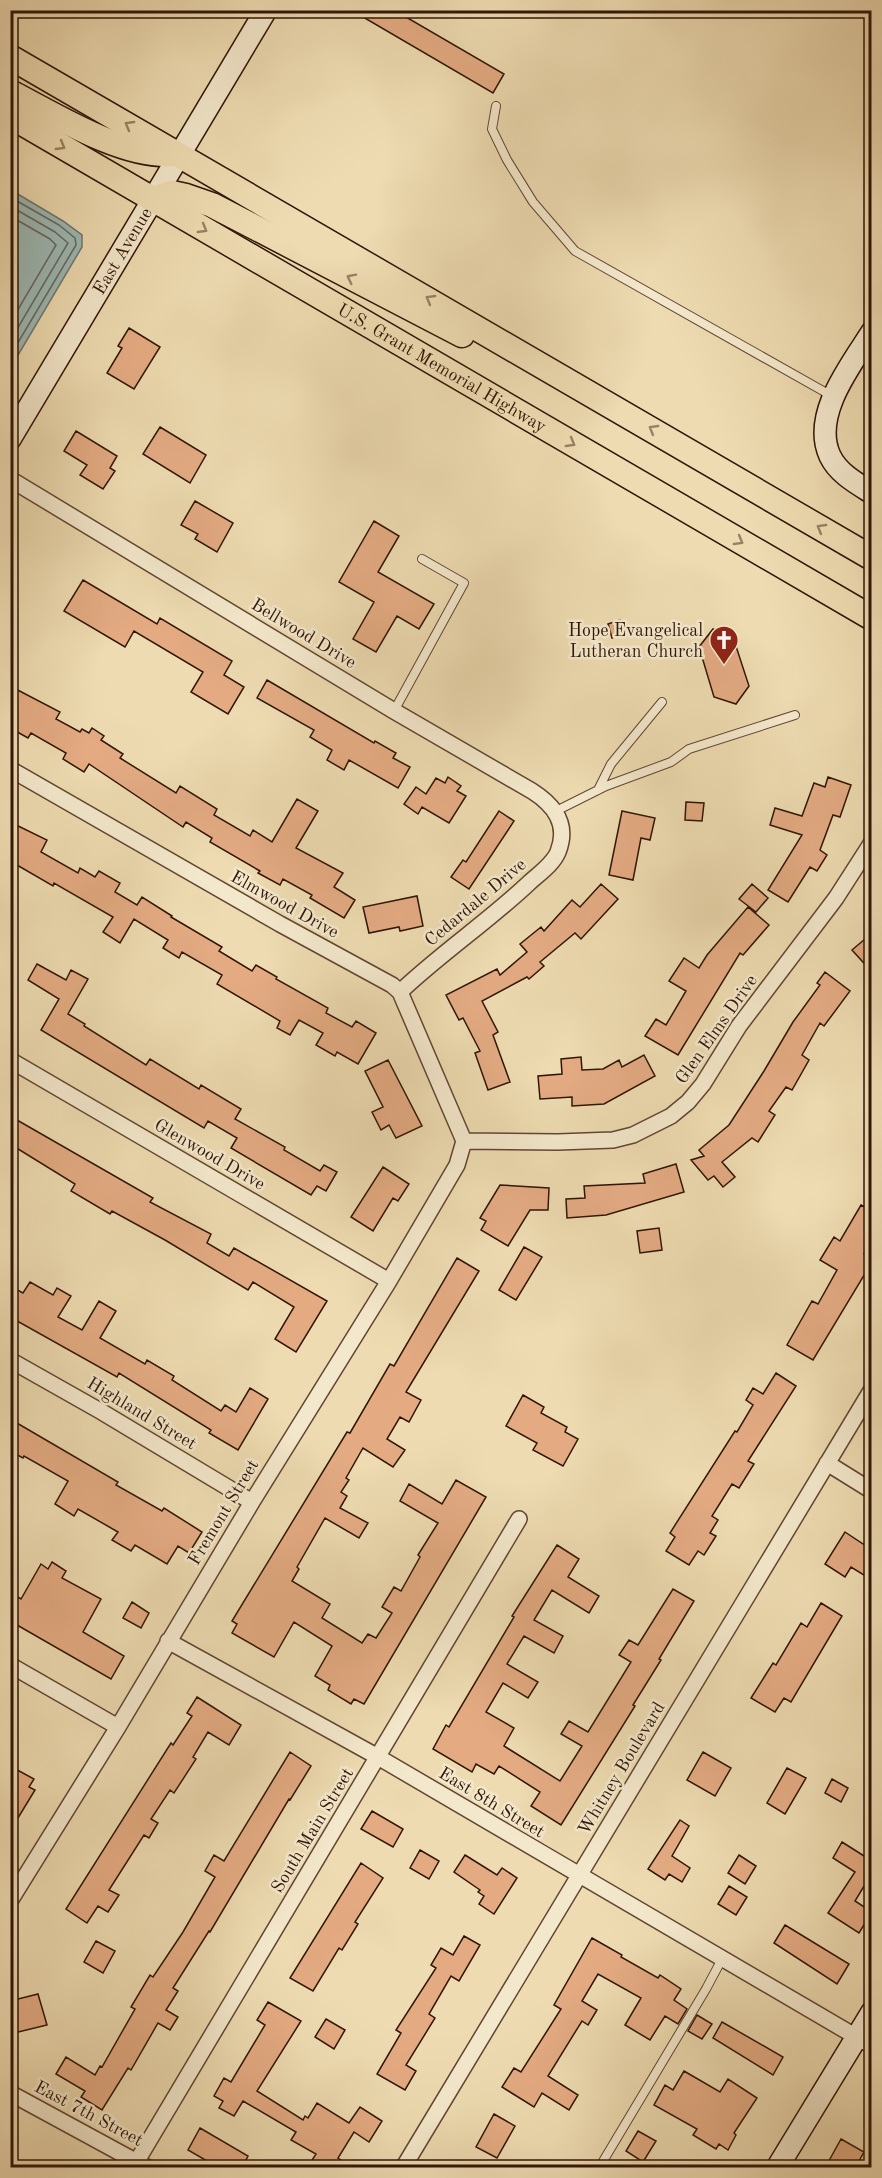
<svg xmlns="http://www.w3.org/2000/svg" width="882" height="2178" font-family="'Old Standard TT',serif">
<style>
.water{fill:#9cb9b5;stroke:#71776f;stroke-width:1.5}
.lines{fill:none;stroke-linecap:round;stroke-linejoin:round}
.shore{stroke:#66675e;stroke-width:1.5}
.building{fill:#e4ab83;stroke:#301507;stroke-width:1.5}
.lane-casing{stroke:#604632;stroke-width:10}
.street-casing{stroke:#604632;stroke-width:18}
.secondary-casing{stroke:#301507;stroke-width:24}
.primary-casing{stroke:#301507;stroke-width:27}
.lane{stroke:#f4e8cc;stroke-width:8}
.street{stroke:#f4e8cc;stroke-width:15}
.secondary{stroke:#f4e8cc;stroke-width:21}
.primary{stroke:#eedbb1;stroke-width:24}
.oneway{stroke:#988264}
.labels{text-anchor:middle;stroke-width:5;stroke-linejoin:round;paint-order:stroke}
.street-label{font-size:18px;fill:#301507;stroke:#f4e8cc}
.poi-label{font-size:18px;fill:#301507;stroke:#f4e8cc;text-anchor:end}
</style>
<rect width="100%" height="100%" fill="#eedbb1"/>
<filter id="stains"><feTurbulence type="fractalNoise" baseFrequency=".00333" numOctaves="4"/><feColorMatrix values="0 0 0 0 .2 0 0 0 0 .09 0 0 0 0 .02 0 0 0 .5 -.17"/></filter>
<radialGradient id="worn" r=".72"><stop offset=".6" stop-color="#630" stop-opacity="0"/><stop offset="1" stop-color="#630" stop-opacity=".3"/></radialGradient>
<path class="water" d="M11 190 63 221 82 235V247L11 367Z"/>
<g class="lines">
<path class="shore" d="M10 197 59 225 75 238 76 245 10 356
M10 206 55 232 68 243 10 341
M10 216 50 239 56 245 10 323"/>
</g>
<path class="building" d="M351 10H394L504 74 493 93Z
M129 328 160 347 134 389 107 373 122 348 118 346Z
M160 427 206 455 190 483 143 454Z
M76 431 117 456 110 468 115 471 103 489 80 475 87 465 64 451Z
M195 501 233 523 217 552 195 539 198 534 181 525Z
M374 521 399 536 378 572 434 604 419 629 397 616 376 652 353 639 374 602 339 582Z
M83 580 157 624 160 618 232 661 224 675 244 687 228 714 191 692 203 672 134 631 125 647 64 611Z
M620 620 625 633 612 638 608 624Z
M713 629 733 637 749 686 736 704 714 697 699 647Z
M267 680 374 743 375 741 396 753 393 758 410 767 398 788 349 760 344 770 327 760 332 750 310 737 314 730 257 698Z
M10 686 60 712 56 719 80 732 82 729 89 733 92 728 104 736 101 740 123 754 120 758 176 793 180 786 217 809 214 815 250 836 253 830 272 842 297 799 318 811 296 848 343 873 334 887 355 900 344 918 310 898 312 895 283 879 280 885 258 873 260 871 210 842 212 838 186 822 183 827 89 764 84 772 63 759 66 753 31 733 28 738 10 728Z
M448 777 461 786 457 791 466 796 449 823 422 807 418 814 404 804 416 787 426 794 436 778 445 783Z
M828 777 851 785 840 817 833 815 820 850 827 855 817 871 810 867 788 902 768 890 802 835 770 825 775 808 802 816 814 783 825 787Z
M686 802 704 803 702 821 685 820Z
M499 811 514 821 469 889 451 877 463 860 466 862Z
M622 811 655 818 650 840 641 838 633 880 609 875Z
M10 822 47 840 41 852 78 873 80 868 95 877 99 871 120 883 115 892 137 905 142 897 172 916 171 917 222 947 219 951 252 971 256 965 277 977 276 979 328 1008 326 1013 352 1027 356 1021 376 1033 358 1064 337 1052 335 1056 316 1045 323 1033 299 1020 290 1035 277 1028 280 1021 217 984 222 975 182 952 179 958 163 948 168 940 134 919 120 943 103 932 113 917 54 883 53 886 10 861Z
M601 884 618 899 581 939 575 933 540 962 544 966 529 979 527 977 482 1001 498 1032 493 1035 510 1082 488 1090 475 1053 480 1051 463 1018 459 1020 446 995 497 969 500 975 527 952 520 944 541 927 544 931 572 900 580 907Z
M752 884 768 898 756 912 739 899Z
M417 896 423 926 400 931 399 927 369 933 363 907Z
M748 907 769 925 743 955 740 953 678 1055 645 1036 656 1019 666 1025 686 991 669 981 684 958 699 968 707 955Z
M872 933V972L852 950Z
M37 964 66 980 71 970 88 979 68 1014 85 1024 84 1026 146 1065 150 1059 199 1089 201 1085 241 1109 235 1119 285 1147 284 1150 320 1171 324 1165 337 1172 326 1191 317 1186 311 1195 231 1148 237 1138 208 1121 204 1128 41 1030 59 999 28 980Z
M825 972 850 991 824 1026 820 1023 802 1055 809 1060 792 1090 786 1087 769 1111 775 1115 758 1142 752 1138 722 1162 735 1177 723 1187 714 1176 708 1180 691 1160 704 1156 699 1150 729 1125 764 1071 793 1022 820 985 817 983Z
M644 1055 655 1076 604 1104 572 1106V1097L540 1099 538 1076 562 1074 561 1059 581 1057 582 1070 603 1069 619 1060 622 1067Z
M388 1060 422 1126 396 1138 389 1125 381 1130 372 1112 383 1107 365 1071Z
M10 1116 153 1198 150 1202 211 1234 207 1243 229 1256 234 1248 327 1301 296 1352 275 1339 294 1307 253 1282 248 1290 165 1240 112 1211 110 1214 71 1191 75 1184 10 1144Z
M676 1164 684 1192 606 1215 567 1218 566 1199 585 1198 584 1186 645 1183 643 1174Z
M383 1167 409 1184 398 1201 393 1198 373 1231 351 1217Z
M500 1185 549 1188 548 1210H530L508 1246 481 1230 486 1221 480 1218Z
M861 1205 872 1211V1241L864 1254 872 1258V1262L813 1360 787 1345 812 1301 818 1304 837 1270 820 1260 834 1237 840 1241Z
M659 1228 662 1250 640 1253 637 1231Z
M524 1247 542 1257 516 1300 499 1290Z
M457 1258 479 1271 406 1392 421 1400 409 1422 400 1417 387 1439 405 1450 393 1467 363 1448 346 1478 349 1480 341 1492 347 1496 340 1508 368 1523 359 1538 325 1518 297 1567 299 1569 292 1581 330 1604 322 1618 362 1643 368 1634 376 1638 392 1613 382 1607 394 1587 401 1591 420 1557 418 1555 438 1523 400 1501 409 1484 442 1504 456 1480 486 1497 364 1704 354 1699 351 1704 328 1690 330 1685 315 1676 332 1646 294 1622 274 1657 232 1633 237 1624 232 1621 347 1432 350 1433 390 1364 394 1366Z
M30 1282 53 1295 57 1288 71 1296 58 1317 82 1330 99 1301 116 1311 100 1338 145 1364 147 1360 174 1376 172 1380 221 1411 225 1405 236 1412 250 1388 268 1399 238 1450 209 1433 211 1430 119 1373 117 1377 10 1317V1286L23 1293Z
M776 1373 796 1386 748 1461 754 1464 739 1488 732 1484 712 1516 718 1520 710 1533 716 1536 704 1555 698 1551 689 1565 666 1551 675 1537 670 1533 735 1431 737 1432 753 1405 746 1400 753 1388 763 1394Z
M523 1395 544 1407 541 1413 567 1427 565 1432 578 1439 563 1466 533 1450 537 1443 506 1426Z
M10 1419 118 1482 116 1485 162 1511 164 1508 202 1532 189 1553 178 1546 167 1564 135 1545 131 1551 112 1540 118 1532 78 1509 74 1516 55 1504 68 1481 24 1456 23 1458 10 1451Z
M845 1532 872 1550V1580L851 1567 845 1577 825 1564Z
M557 1545 579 1559 568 1577 599 1596 589 1613 552 1590 534 1620 563 1636 554 1653 524 1636 507 1664 538 1682 528 1698 503 1683 486 1712 514 1728 504 1746 560 1781 582 1746 561 1734 569 1721 588 1732 631 1662 619 1655 629 1640 638 1645 673 1589 694 1601 659 1659 661 1660 633 1705 635 1706 561 1825 531 1806 540 1792 499 1766 494 1774 476 1764 472 1772 433 1749 446 1725 449 1727 514 1617 512 1616Z
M52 1562 66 1571 62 1578 101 1599 83 1632 124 1656 111 1679 10 1621V1592L21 1599 41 1564 48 1569Z
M132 1602 149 1613 141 1628 123 1618Z
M821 1603 842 1616 791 1702 784 1698 775 1712 751 1698 773 1663 776 1665 801 1623 807 1627Z
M197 1697 241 1725 229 1745 208 1732 193 1757 196 1759 174 1793 170 1790 151 1819 158 1823 149 1838 144 1835 109 1890 119 1895 108 1912 98 1906 87 1923 66 1909 171 1743 173 1745 192 1716 187 1713Z
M290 1752 311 1766 290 1800 289 1799 210 1932 209 1931 173 1988 178 1991 166 2010 178 2017 170 2030 158 2023 131 2070 128 2068 102 2110 81 2097 85 2091 56 2074 66 2057 95 2075 100 2066 102 2067 135 2009 131 2007 150 1975 153 1977 183 1932 215 1877 205 1871 214 1855 224 1861Z
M703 1752 731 1768 715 1796 687 1780Z
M10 1766 34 1779 29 1787 35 1790 10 1831Z
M787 1768 806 1778 785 1814 767 1803Z
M832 1779 848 1788 841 1802 825 1793Z
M372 1811 403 1829 393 1847 361 1829Z
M680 1820 689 1826 672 1856 690 1868 682 1882 669 1874 665 1880 648 1869Z
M842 1842 872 1861V1873L855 1901 872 1912 859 1933 828 1913 855 1872 833 1858Z
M420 1850 439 1861 429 1879 410 1868Z
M465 1855 497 1875 502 1868 517 1878 494 1914 479 1904 484 1896 478 1892 480 1890 454 1872Z
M739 1855 756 1866 745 1884 728 1873Z
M361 1863 383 1878 355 1922 358 1924 342 1950 339 1948 313 1991 290 1978Z
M729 1886 747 1897 736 1915 718 1904Z
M785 1925 849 1964 837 1984 774 1943Z
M464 1936 480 1945 459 1981 451 1976 429 2014 435 2018 406 2065 416 2071 405 2090 377 2074 401 2033 396 2030 436 1968 431 1965 441 1948 453 1955Z
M592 1938 622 1955 621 1957 658 1978 660 1975 681 1989 674 2000 687 2009 678 2024 665 2016 650 2040 625 2025 641 1998 598 1974 582 2001 597 2010 588 2025 582 2021 548 2076 578 2095 569 2110 542 2093 534 2107 502 2087 514 2068 521 2072 561 2009 554 2005Z
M96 1941 115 1951 103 1973 84 1962Z
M38 1994 47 2025 10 2034V2001Z
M268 2002 301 2021 257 2091 303 2120 305 2116 308 2118 317 2103 349 2123 360 2107 382 2121 369 2142 354 2132 338 2158 352 2168H307L316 2154 291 2140 296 2132 243 2101 234 2116 219 2108 223 2101 214 2096 224 2078 231 2082 265 2025 257 2020Z
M697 2015 712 2024 702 2039 688 2031Z
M326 2019 345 2030 334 2049 315 2037Z
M722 2022 783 2057 773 2075 713 2038Z
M684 2071 720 2092 728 2079 757 2098 734 2133 736 2135 728 2150 719 2144 716 2149 693 2135 697 2129 654 2105 665 2085 673 2090Z
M494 2114 515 2126 497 2158 476 2147Z
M200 2128 248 2156 242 2168H219L188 2150Z
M638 2131 656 2141 643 2162 626 2151Z
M841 2139 864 2152 855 2168H825Z"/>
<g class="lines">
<g class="lane-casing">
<path id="lane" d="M496 106 492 129 507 160 533 202 575 251 832 396
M394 711 464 583 422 559
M598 790 611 764 662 702
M556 811 606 786 671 762 689 749 795 715
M599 2168 706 1989 722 1959"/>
</g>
<g class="street-casing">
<path id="street" d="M10 479 394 711 532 791C554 805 569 824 558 852 553 864 540 873 530 882 489 921 441 953 400 992
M10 769 280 924 392 985 400 992 464 1141
M10 1060 389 1281
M464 1141 558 1142 613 1140 633 1135 671 1116 688 1102 703 1084 739 1026 836 898 872 842
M10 1360 102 1412 252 1502
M827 1463 872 1491
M168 1641 378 1757 872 2046
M10 1665 118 1727
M10 1901 118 1727 252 1502 389 1281 457 1165 464 1141
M10 2093 148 2168
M137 2161 519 1519
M403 2168 872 1389"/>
</g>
<g class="secondary-casing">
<g id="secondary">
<path d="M872 332C851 365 811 415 830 456 838 473 856 483 872 493"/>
<path id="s1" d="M10 439 266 10"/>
<path d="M777 2168 872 2012"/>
</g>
</g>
<g class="primary-casing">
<g id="primary">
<path d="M10 57 872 558"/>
<path d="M10 92C55 115 121 157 171 154"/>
<path id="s2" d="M10 116 872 618"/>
<path d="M152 199 172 193 186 196 212 205 462 335"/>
</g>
</g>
<use href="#lane" class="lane"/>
<use href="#street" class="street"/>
<use href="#secondary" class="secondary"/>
<use href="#primary" class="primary"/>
</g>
<defs><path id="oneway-chevron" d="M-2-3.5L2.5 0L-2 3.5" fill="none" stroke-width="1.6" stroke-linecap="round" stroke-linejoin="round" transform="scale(1.5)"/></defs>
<g class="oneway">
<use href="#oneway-chevron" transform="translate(129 125) rotate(-150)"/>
<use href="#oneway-chevron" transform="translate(61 146) rotate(30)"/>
<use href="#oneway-chevron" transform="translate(203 229) rotate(30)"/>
<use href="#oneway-chevron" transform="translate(351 278) rotate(-153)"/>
<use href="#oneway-chevron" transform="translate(430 299) rotate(-150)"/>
<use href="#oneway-chevron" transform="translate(653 429) rotate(-150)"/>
<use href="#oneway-chevron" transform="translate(571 443) rotate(30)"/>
<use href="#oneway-chevron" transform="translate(821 528) rotate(-150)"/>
<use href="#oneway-chevron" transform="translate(739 541) rotate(30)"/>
</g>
<defs>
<g id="church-pin" transform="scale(1.5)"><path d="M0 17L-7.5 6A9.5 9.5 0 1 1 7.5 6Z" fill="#8f2418" stroke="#f4e8cc"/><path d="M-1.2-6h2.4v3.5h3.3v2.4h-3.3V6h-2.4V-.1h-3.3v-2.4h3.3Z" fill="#fff"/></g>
</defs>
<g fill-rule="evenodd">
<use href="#church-pin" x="724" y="640"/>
</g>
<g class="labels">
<g class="street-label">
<text dy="6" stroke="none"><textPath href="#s1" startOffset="219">East Avenue</textPath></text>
<text dy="6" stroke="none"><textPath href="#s2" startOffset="500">U.S. Grant Memorial Highway</textPath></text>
<text transform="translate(304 633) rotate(31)" y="6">Bellwood Drive</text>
<text transform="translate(475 902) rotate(-40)" y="6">Cedardale Drive</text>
<text transform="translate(285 904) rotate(29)" y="6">Elmwood Drive</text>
<text transform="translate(716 1029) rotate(-55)" y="6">Glen Elms Drive</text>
<text transform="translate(210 1154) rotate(30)" y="6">Glenwood Drive</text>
<text transform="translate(142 1413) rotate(31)" y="6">Highland Street</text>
<text transform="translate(223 1512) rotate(-59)" y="6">Fremont Street</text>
<text transform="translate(621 1768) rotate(-59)" y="6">Whitney Boulevard</text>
<text transform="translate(492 1802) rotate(31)" y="6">East 8th Street</text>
<text transform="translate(312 1830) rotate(-59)" y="6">South Main Street</text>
<text transform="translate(89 2113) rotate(28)" y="6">East 7th Street</text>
</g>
<g class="poi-label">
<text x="703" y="636">Hope Evangelical<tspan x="703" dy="21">Lutheran Church</tspan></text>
</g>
</g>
<rect width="882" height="2178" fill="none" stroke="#eedbb1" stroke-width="36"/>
<rect x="12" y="12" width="858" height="2154" fill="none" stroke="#301507" stroke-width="3"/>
<rect x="18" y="18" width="846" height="2142" fill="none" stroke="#301507" stroke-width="1.5"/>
<rect width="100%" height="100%" filter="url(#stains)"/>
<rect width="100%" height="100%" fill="url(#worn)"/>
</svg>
